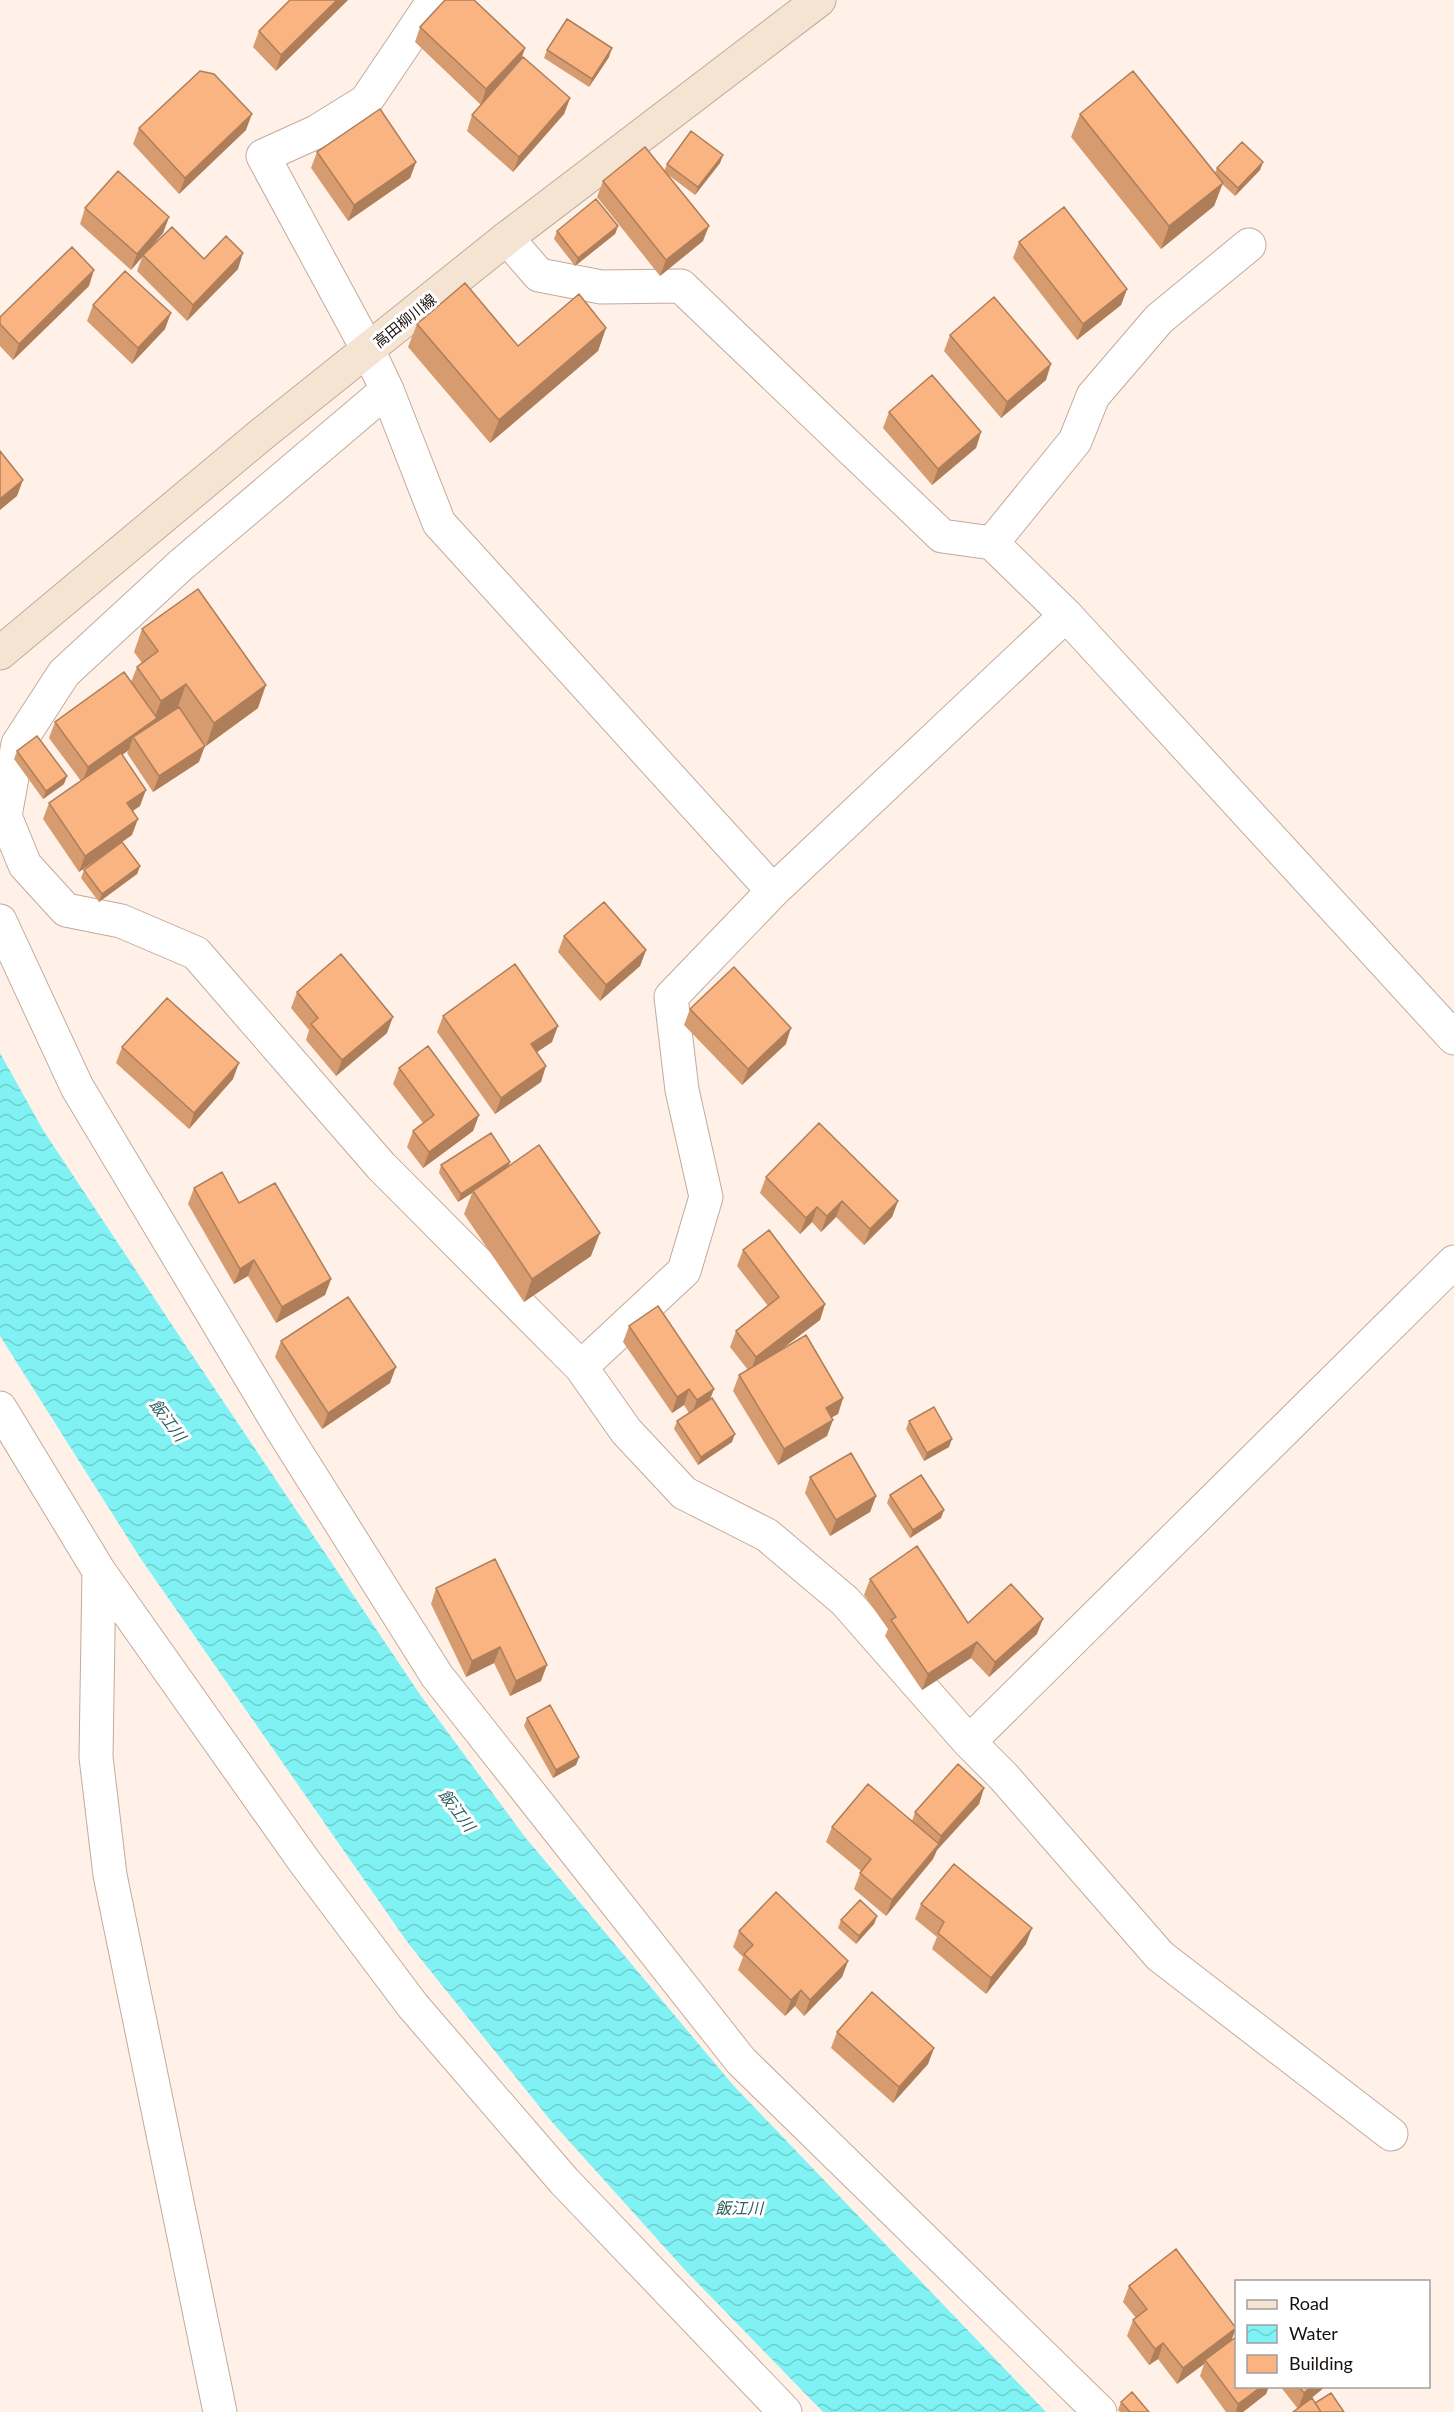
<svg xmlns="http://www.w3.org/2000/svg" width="1454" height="2412" font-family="Lato,'Noto Sans JP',sans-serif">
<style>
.water{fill:url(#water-waves)}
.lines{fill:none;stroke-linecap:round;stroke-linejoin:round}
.street-casing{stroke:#c1ab9c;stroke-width:35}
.secondary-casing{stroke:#c1ab9c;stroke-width:35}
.street{stroke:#fff;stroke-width:33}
.secondary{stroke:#f5e4d2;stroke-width:33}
.wall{fill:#d69b6f}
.shaded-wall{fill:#ae7e5a}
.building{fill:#f9b481;stroke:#ae7e5a;stroke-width:1.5}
.labels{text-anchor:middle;stroke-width:6;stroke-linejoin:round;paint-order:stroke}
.street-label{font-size:15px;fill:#160f0a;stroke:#fff}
.water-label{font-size:16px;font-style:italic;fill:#2f6161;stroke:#fff}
</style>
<defs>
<pattern id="water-waves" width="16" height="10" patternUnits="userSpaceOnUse" patternTransform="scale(1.5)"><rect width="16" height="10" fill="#80f2f3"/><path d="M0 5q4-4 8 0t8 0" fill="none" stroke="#6ececf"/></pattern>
</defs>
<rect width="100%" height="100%" fill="#fff1e7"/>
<path class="water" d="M0 1053 43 1130 184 1343 421 1696 525 1837 733 2085 1046 2412H823L685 2270 551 2121 408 1943 141 1559 0 1336Z"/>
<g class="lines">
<g class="street-casing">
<path id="street" d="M434 0 366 101 316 132 263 156 368 350 387 390 439 523 773 891 1066 615 1454 1038
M507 238 539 275 601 287 681 286 942 536 992 543 1066 615
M387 390 181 565 64 673 18 744 5 816 25 865 66 910 121 921 196 953 381 1166 581 1367 626 1431 684 1493 767 1535 845 1601 969 1742 1003 1776 1160 1956 1391 2134
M992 543 1075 441 1093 396 1159 319 1249 245
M0 921 77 1087 281 1428 437 1676 741 2061 1100 2412
M581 1367 684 1271 706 1197 682 1090 671 997 773 891
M0 1408 99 1571 304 1861 413 2006 564 2181 785 2412
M99 1571 96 1757 110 1875 220 2412
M969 1742 1454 1262"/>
</g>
<g class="secondary-casing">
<path id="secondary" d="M0 653 262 434 507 238 819 0"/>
</g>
<use href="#street" class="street"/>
<use href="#secondary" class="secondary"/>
</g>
<path class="wall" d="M290 0H348L276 71 253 47 259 31Z
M420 27 525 48 521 60 570 98 564 114 513 172 467 131 472 115 490 95 481 105 415 42Z
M547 50 609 57 589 87 544 58Z
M1080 114 1215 173 1217 168 1263 162 1260 170 1235 196 1222 184 1214 206 1161 249 1071 137Z
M139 128 246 130 179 194 133 144Z
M317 152 416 162 410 178 348 221 311 168Z
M723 155 720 163 695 195 667 174 703 241 660 276 597 197 603 181 664 171 667 164Z
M85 208 169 217 163 233 131 270 80 224Z
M618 226 615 234 575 266 554 239 557 231Z
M1019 242 1127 289 1121 305 1077 340 1013 258Z
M143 255 204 259 238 269 187 321 137 271Z
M89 286 13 360 0 346V317Z
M93 305 165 329 132 364 87 321Z
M417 324 518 346 606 328 598 351 490 443 408 347Z
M950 335 1046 380 1001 418 944 351Z
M889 412 981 432 976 448 932 485 883 428Z
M142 629 258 708 206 746 192 727 199 762 153 792 127 753 129 750 122 755 140 806 132 811V835L79 872 43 819 49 803 81 781 49 738 55 722 131 682 137 667 142 663 134 652Z
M17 751 64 784 43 799 14 759Z
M140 866 137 874 99 902 81 878 84 870Z
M564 936 646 950 640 966 600 1001 558 952Z
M297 992 387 1033 336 1076 306 1040 309 1030 291 1008Z
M690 1009 786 1044 742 1085 684 1025Z
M443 1016 552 1042 537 1052 541 1082 495 1114 437 1032Z
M122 1047 233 1079 189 1129 116 1063Z
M399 1068 479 1115 473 1131 423 1168 407 1147 413 1131 423 1123 393 1084Z
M441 1165 508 1167 591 1256 524 1302 464 1214 472 1193 458 1202 439 1173Z
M766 1177 898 1201 892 1217 864 1245 836 1217 821 1232 812 1222 800 1234 760 1193Z
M194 1188 239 1203 331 1279 325 1295 276 1323 248 1276 234 1284 188 1204Z
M743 1250 825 1304 820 1320 779 1351 843 1398 838 1414 832 1417 827 1436 778 1465 733 1391 739 1375 748 1370 730 1347 736 1331 768 1306 737 1266Z
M629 1326 710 1400 732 1442 698 1465 674 1429 677 1421 689 1413 684 1405 672 1413 623 1342Z
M281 1341 390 1383 322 1429 275 1357Z
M909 1421 949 1447 924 1461 906 1429Z
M810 1477 876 1496 870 1512 830 1536 805 1493Z
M890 1495 941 1518 910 1538 887 1503Z
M870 1579 968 1623 1037 1634 989 1677 971 1658 922 1690 885 1636 888 1629 864 1595Z
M436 1588 541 1681 510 1696 494 1663 466 1677 431 1604Z
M527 1718 579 1757 576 1765 553 1778 524 1726Z
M984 1788 979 1804 937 1850 933 1859 886 1916 854 1889 861 1871 826 1842 832 1827 912 1821 915 1812Z
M921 1904 1026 1944 986 1994 932 1949 937 1937 915 1919Z
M877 1916 874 1924 856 1944 838 1928 841 1920Z
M739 1931 848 1961 842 1977 804 2016 795 2006 785 2016 738 1970 743 1957 733 1947Z
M837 2032 934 2048 928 2064 893 2103 831 2048Z
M1129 2286 1236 2328V2326V2333L1235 2331 1231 2340 1236 2386H1269L1266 2394 1243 2412H1226L1200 2376 1204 2364 1177 2384 1158 2359 1149 2365 1127 2336 1133 2320 1136 2318 1123 2302Z
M1280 2386H1326L1308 2401 1344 2412 1298 2409Z
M1121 2402 1149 2412H1120L1118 2410Z"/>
<path class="shaded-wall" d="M337 0H348L276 71 281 55Z
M525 48 519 64 481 105 486 89Z
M612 48 609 57 589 87 592 79Z
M570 98 564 114 513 172 519 157Z
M252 114 246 130 179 194 185 178Z
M723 155 720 163 695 195 698 187Z
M416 162 410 178 348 221 354 205Z
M1263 162 1260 170 1235 196 1238 188Z
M1223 183 1214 206 1161 249 1169 226Z
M169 217 163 233 131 270 137 254Z
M618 226 615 234 575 266 578 258Z
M709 226 703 241 660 276 666 260Z
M243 253 238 269 187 321 193 305Z
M94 270 89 286 13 360 19 344Z
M1127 289 1121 305 1077 340 1083 324Z
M171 313 165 329 132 364 138 348Z
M606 328 598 351 490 443 499 420Z
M1051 364 1046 380 1001 418 1007 402Z
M981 432 976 448 932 485 938 469Z
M23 480 17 496 0 510V499Z
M186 684 178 707 133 737 129 750 82 783 88 767 154 719 161 701Z
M266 685 258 708 206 746 214 723Z
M205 746 199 762 153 792 159 776Z
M67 776 64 784 43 799 46 791Z
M146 790 140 806 121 819 127 803Z
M138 819 132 835 79 872 85 856Z
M140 866 137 874 99 902 102 894Z
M646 950 640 966 600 1001 606 985Z
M393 1017 387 1033 336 1076 342 1060Z
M558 1026 552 1042 525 1060 531 1044Z
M791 1028 786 1044 742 1085 748 1069Z
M239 1063 233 1079 189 1129 194 1113Z
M546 1066 541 1082 495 1114 501 1098Z
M479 1115 473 1131 423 1168 429 1152Z
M510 1162 507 1170 473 1191 472 1193 458 1202 461 1194Z
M842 1201 836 1217 821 1232 827 1216Z
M898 1201 892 1217 864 1245 870 1229Z
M817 1207 812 1222 800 1234 806 1218Z
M600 1233 591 1256 524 1302 532 1279Z
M254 1260 248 1276 234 1284 240 1269Z
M331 1279 325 1295 276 1323 282 1307Z
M825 1304 820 1320 750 1373 756 1357Z
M396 1367 390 1383 322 1429 328 1413Z
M689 1389 684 1405 672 1413 677 1397Z
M714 1389 708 1405 691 1416 697 1400Z
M843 1398 838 1414 820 1424 826 1408Z
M833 1420 827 1436 778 1465 784 1449Z
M735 1434 732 1442 698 1465 701 1457Z
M952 1439 949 1447 924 1461 927 1453Z
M876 1496 870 1512 830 1536 836 1520Z
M944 1510 941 1518 910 1538 913 1530Z
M1043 1619 1037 1634 989 1677 995 1662Z
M977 1642 971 1658 922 1690 928 1674Z
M500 1647 494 1663 466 1677 472 1661Z
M547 1665 541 1681 510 1696 516 1681Z
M579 1757 576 1765 553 1778 556 1770Z
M984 1788 979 1804 937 1850 933 1859 886 1916 892 1900 937 1845 941 1836Z
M877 1916 874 1924 856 1944 859 1936Z
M1032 1928 1026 1944 986 1994 991 1978Z
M848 1961 842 1977 804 2016 810 2000Z
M801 1990 795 2006 785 2016 791 2000Z
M934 2048 928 2064 893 2103 899 2087Z
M1236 2328 1230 2344 1205 2360 1204 2364 1177 2384 1183 2368Z
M1163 2343 1158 2359 1149 2365 1155 2349Z
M1262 2386H1269L1266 2394 1243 2412H1236L1238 2404Z
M1312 2386H1326L1298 2409 1304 2393Z"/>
<path class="building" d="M290 0H337L281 55 259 31Z
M445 0H474L525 48 486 89 420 27Z
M567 19 612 48 592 79 547 50Z
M523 57 570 98 519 157 472 115Z
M200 71 214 74 252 114 185 178 139 128Z
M1133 71 1223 183 1169 226 1080 114Z
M380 109 416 162 354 205 317 152Z
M691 131 723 155 698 187 667 164Z
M1242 142 1263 162 1238 188 1217 168Z
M645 147 709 226 666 260 603 181Z
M118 171 169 217 137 254 85 208Z
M596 199 618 226 578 258 557 231Z
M1064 207 1127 289 1083 324 1019 242Z
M172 227 204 259 226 236 243 253 193 305 143 255Z
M72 247 94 270 19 344 0 324V317Z
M125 271 171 313 138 348 93 305Z
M465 283 518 346 579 294 606 328 499 420 417 324Z
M994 297 1051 364 1007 402 950 335Z
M932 375 981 432 938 469 889 412Z
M0 451 23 480 0 499Z
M198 589 266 685 214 723 186 684 161 701 137 667 158 651 142 629Z
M124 672 157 718 88 767 55 722Z
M179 707 205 746 159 776 133 737Z
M37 736 67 776 46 791 17 751Z
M121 753 146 790 127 803 138 819 85 856 49 803Z
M122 842 140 866 102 894 84 870Z
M604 902 646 950 606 985 564 936Z
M341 954 393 1017 342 1060 311 1024 318 1018 297 992Z
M515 964 558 1026 531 1044 546 1066 501 1098 443 1016Z
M734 967 791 1028 748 1069 690 1009Z
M167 998 239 1063 194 1113 122 1047Z
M428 1046 479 1115 429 1152 413 1131 434 1115 399 1068Z
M819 1123 898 1201 870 1229 842 1201 827 1216 817 1207 806 1218 766 1177Z
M491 1133 510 1162 461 1194 441 1165Z
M539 1145 600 1233 532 1279 473 1191Z
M222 1172 239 1203 275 1183 331 1279 282 1307 254 1260 240 1269 194 1188Z
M769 1230 825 1304 756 1357 736 1331 779 1297 743 1250Z
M348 1297 396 1367 328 1413 281 1341Z
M658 1306 714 1389 697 1400 689 1389 677 1397 629 1326Z
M806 1335 843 1398 826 1408 833 1420 784 1449 739 1375Z
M712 1398 735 1434 701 1457 677 1421Z
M934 1407 952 1439 927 1453 909 1421Z
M851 1453 876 1496 836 1520 810 1477Z
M921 1475 944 1510 913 1530 890 1495Z
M917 1546 968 1623 1011 1584 1043 1619 995 1662 977 1642 928 1674 891 1620 896 1617 870 1579Z
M495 1559 547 1665 516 1681 500 1647 472 1661 436 1588Z
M550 1705 579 1757 556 1770 527 1718Z
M958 1764 984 1788 941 1836 915 1812Z
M868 1784 939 1844 892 1900 860 1873 871 1859 832 1827Z
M954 1864 1032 1928 991 1978 938 1933 944 1922 921 1904Z
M776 1892 848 1961 810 2000 801 1990 791 2000 744 1954 753 1945 739 1931Z
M860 1900 877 1916 859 1936 841 1920Z
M872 1992 934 2048 899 2087 837 2032Z
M1176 2249 1236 2328 1183 2368 1163 2343 1155 2349 1133 2320 1147 2309 1129 2286Z
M1236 2337V2386H1262L1238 2404 1205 2360Z
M1298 2386H1312L1304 2393Z
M1132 2392 1149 2412H1130L1121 2402Z
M1331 2393 1344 2412H1321L1315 2403Z
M1312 2398 1321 2412H1293Z"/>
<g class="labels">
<g class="street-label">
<text transform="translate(405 321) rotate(-39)" y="5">高田柳川線</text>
</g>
<g class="water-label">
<text transform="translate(168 1420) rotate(53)" y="6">飯江川</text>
<text transform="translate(457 1810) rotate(53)" y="6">飯江川</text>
<text x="739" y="2214">飯江川</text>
</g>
</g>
<rect x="1235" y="2280" width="195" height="108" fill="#ffffff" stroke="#a29f9d" stroke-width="1.5"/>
<rect x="1247" y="2300" width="30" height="9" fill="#f5e4d2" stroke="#a29f9d" stroke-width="1.5"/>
<text x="1289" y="2310" font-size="18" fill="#160f0a">Road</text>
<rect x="1247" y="2325" width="30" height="18" fill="url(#water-waves)" stroke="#a29f9d" stroke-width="1.5"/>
<text x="1289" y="2340" font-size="18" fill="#160f0a">Water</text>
<rect x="1247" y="2355" width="30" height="18" fill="#f9b481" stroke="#a29f9d" stroke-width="1.5"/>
<text x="1289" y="2370" font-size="18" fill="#160f0a">Building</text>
</svg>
